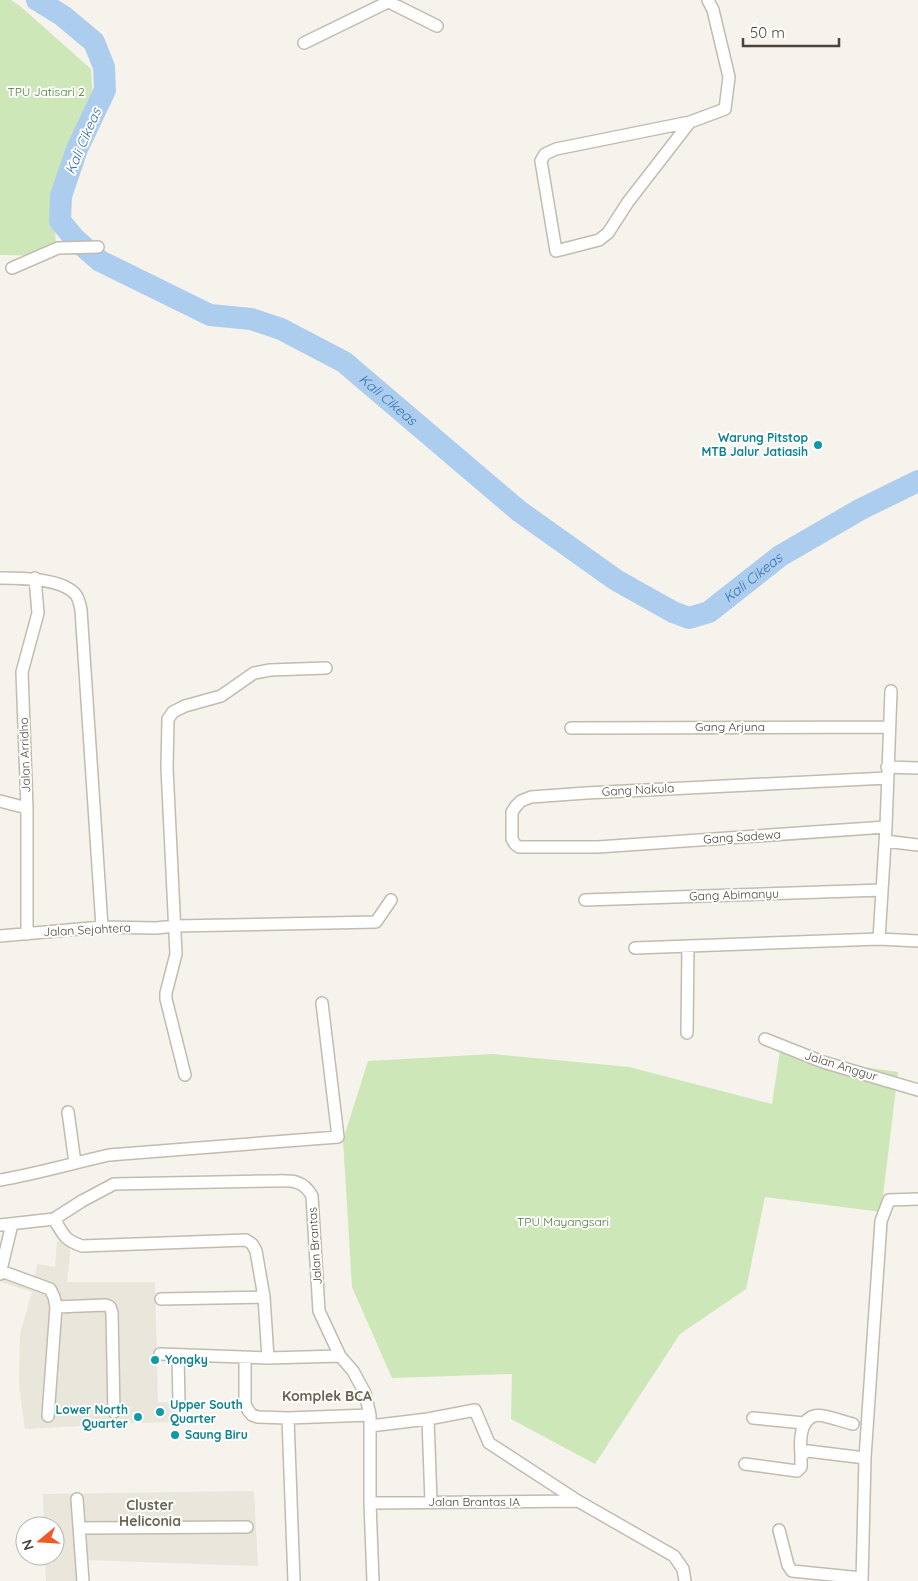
<svg xmlns="http://www.w3.org/2000/svg" width="918" height="1581" font-family="Quicksand,sans-serif">
<style>
.residential{fill:#e9e6db}
.green{fill:#cde7b8}
.lines{fill:none;stroke-linecap:round;stroke-linejoin:round}
.river{stroke:#adcdee;stroke-width:22}
.minor-casing{stroke:#c1bcaf;stroke-width:14}
.minor{stroke:#fff;stroke-width:11}
.culture-dot{fill:#0f9aa8;stroke:#fff;stroke-width:2}
.labels{text-anchor:middle;stroke-width:4;stroke-linejoin:round;paint-order:stroke}
.park-label{font-size:12px;fill:#447a2f;stroke:#fff}
.culture-label{font-size:12px;font-weight:bold;fill:#0d838f;stroke:#fff;text-anchor:start}
.street-label{font-size:12px;fill:#4a453a;stroke:#fff}
.water-label{font-size:14px;font-style:italic;fill:#3772b2;stroke:#fff}
.neighbourhood-label{font-size:14px;font-weight:bold;fill:#6c6451;stroke:#fff}
</style>
<rect width="100%" height="100%" fill="#f5f3ec"/>
<path class="residential" d="M57 1241 71 1246 67 1282H155L158 1402 179 1403V1422L134 1423 25 1429 19 1386 20 1334 32 1292 0 1282 5 1271 35 1276 37 1264 55 1267Z
M254 1491 258 1566 84 1560V1581H46L45 1556H55V1526H44L43 1494Z"/>
<path class="green" d="M0 0H11L20 6 91 69 93 102 54 188 56 256 0 255Z
M780 1051 816 1060 898 1072 881 1212 765 1197 746 1289 680 1334 595 1464 511 1419 512 1374 392 1378 352 1287 343 1140 368 1061 493 1054 629 1067 772 1104Z"/>
<g class="lines">
<path class="river" id="s1" d="M37 0 63 16 94 42 104 67 105 90 77 149 61 196 60 221 75 239 100 261 210 315 251 319 281 329 344 362 519 511 616 580 673 612 689 618 709 612 780 556 861 509 918 481"/>
<g class="minor-casing">
<path id="minor" d="M389 2 437 26
M304 43 392 0
M690 122 628 202 608 233 599 240 556 251 541 161 545 154 556 149 690 122 725 109 729 77 713 10 708 0
M12 268 58 248 98 247
M0 578C20 578 63 578 76 595 79 599 80 605 81 610L102 927
M571 728 889 727
M887 767 918 768
M0 801 27 808
M886 827 598 847H519L515 844 512 839V812L516 806 521 801 531 797 586 793 887 778
M885 841 918 845
M585 900 882 890
M27 934V808L22 672 38 613 35 578
M0 936 102 927 156 928 175 926 376 922 391 900
M879 939 886 827 891 691
M635 948 879 939 918 941
M687 1033 688 946
M765 1039 823 1062 918 1090
M185 1075 166 999V993L176 954 167 768 168 719 173 712 185 706 221 696 254 673 270 670 326 668
M68 1112 75 1163
M0 1180C37 1174 73 1163 109 1155L338 1137 322 1003
M54 1219C64 1235 63 1239 82 1246L246 1240 252 1244 256 1251 264 1297 268 1358
M0 1225 54 1219 82 1201 114 1184 271 1181C289 1181 302 1178 312 1196L319 1311 340 1356 353 1371 365 1393 370 1415V1503L373 1581
M1 1271 50 1289 54 1297 56 1307 106 1305 110 1307 112 1313 114 1412
M0 1274 12 1224
M161 1299 264 1297
M160 1354 268 1358 340 1356
M178 1356 179 1402
M245 1357V1404L248 1410 252 1415 258 1417 288 1418 370 1415
M48 1416 56 1307
M288 1418 294 1581
M753 1418 804 1423
M428 1419 431 1502
M370 1426 428 1419 475 1410 489 1443 578 1501 674 1556 683 1569 685 1581
M801 1455C800 1443 799 1421 814 1416 821 1413 844 1422 853 1424
M745 1464 797 1471 801 1467V1455L808 1451 865 1458
M77 1499 83 1581
M370 1503 578 1501
M79 1528 247 1527
M779 1530 788 1565 792 1571 862 1578
M862 1581 865 1458 881 1221 889 1200 918 1199"/>
</g>
<use href="#minor" class="minor"/>
</g>
<g class="culture-dot">
<circle cx="818" cy="445" r="5"/>
<circle cx="155" cy="1360" r="5"/>
<circle cx="160" cy="1412" r="5"/>
<circle cx="138" cy="1417" r="5"/>
<circle cx="175" cy="1435" r="5"/>
</g>
<g class="labels">
<g class="park-label">
<text x="46" y="96">TPU Jatisari 2</text>
<text x="563" y="1226">TPU Mayangsari</text>
</g>
<g class="culture-label">
<text x="808" y="442" text-anchor="end">Warung Pitstop<tspan x="808" dy="14">MTB Jalur Jatiasih</tspan></text>
<text x="165" y="1364">Yongky</text>
<text x="170" y="1409">Upper South<tspan x="170" dy="14">Quarter</tspan></text>
<text x="128" y="1414" text-anchor="end">Lower North<tspan x="128" dy="14">Quarter</tspan></text>
<text x="185" y="1439">Saung Biru</text>
</g>
<g class="street-label">
<text x="730" y="731">Gang Arjuna</text>
<text transform="translate(25 755) rotate(-92)" y="4">Jalan Arridho</text>
<text transform="translate(638 790) rotate(-3)" y="4">Gang Nakula</text>
<text transform="translate(742 837) rotate(-4)" y="4">Gang Sadewa</text>
<text transform="translate(734 895) rotate(-2)" y="4">Gang Abimanyu</text>
<text transform="translate(87 930) rotate(-3)" y="4">Jalan Sejahtera</text>
<text transform="translate(841 1066) rotate(17)" y="4">Jalan Anggur</text>
<text transform="translate(315 1246) rotate(-94)" y="4">Jalan Brantas</text>
<text x="474" y="1506">Jalan Brantas IA</text>
</g>
<g class="water-label">
<text transform="translate(83 141) rotate(-67)" y="5">Kali Cikeas</text>
<text dy="5" stroke="none"><textPath href="#s1" startOffset="642">Kali Cikeas</textPath></text>
<text dy="5" stroke="none"><textPath href="#s1" startOffset="1092">Kali Cikeas</textPath></text>
</g>
<g class="neighbourhood-label">
<text x="327" y="1401">Komplek BCA</text>
<text x="150" y="1510">Cluster<tspan x="150" dy="16">Heliconia</tspan></text>
</g>
</g>
<g transform="translate(40 1541) rotate(252)"><circle r="24" fill="#ffffff" stroke="#b7b5b0"/>
<path d="M0-4L9 19L0 12L-9 19Z" fill="#ef5a29"/>
<text y="-8" font-size="14" font-weight="bold" text-anchor="middle" fill="#4a453a">N</text>
</g>
<path d="M743 38v8h96v-8" fill="none" stroke="#4a453a" stroke-width="2.5"/>
<text x="750" y="38" font-size="15" fill="#4a453a" stroke="#ffffff" stroke-width="4" paint-order="stroke">50 m</text>
</svg>
